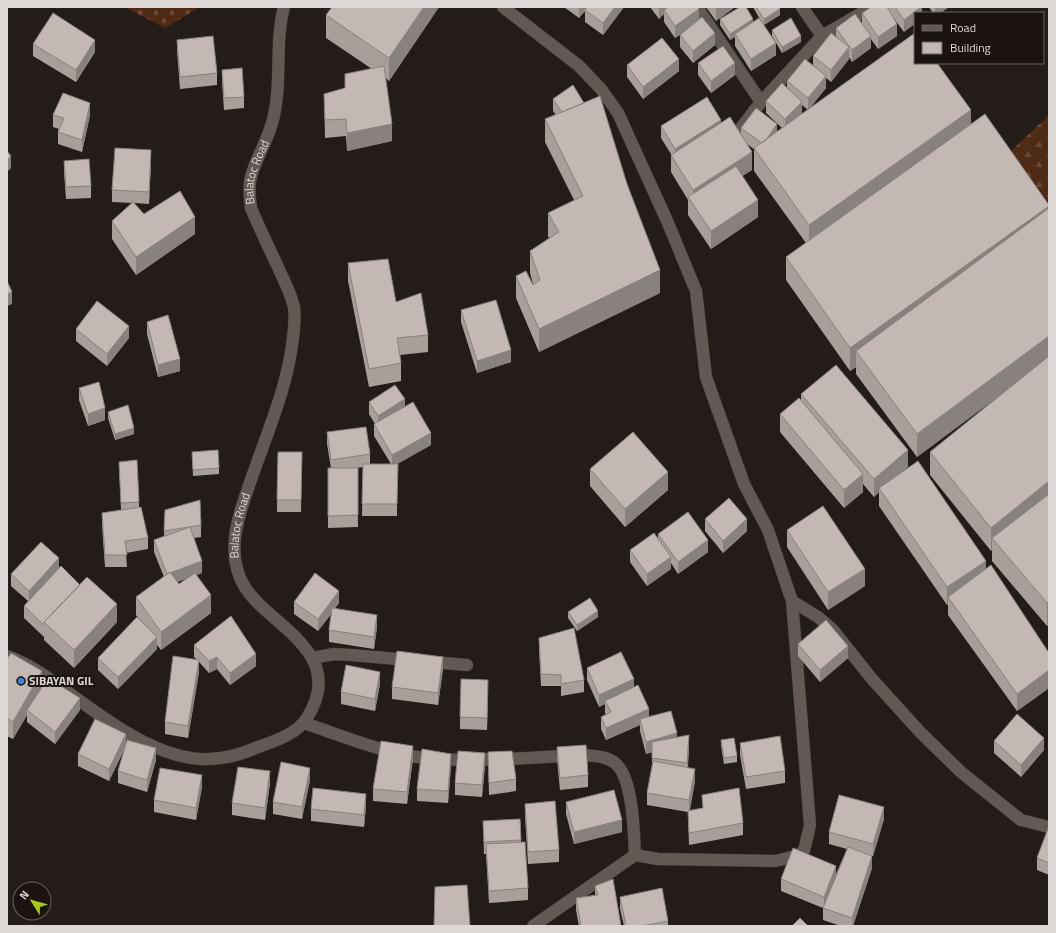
<svg xmlns="http://www.w3.org/2000/svg" width="1056" height="933" font-family="'Titillium Web',sans-serif">
<style>
.forest{fill:url(#forest-firs)}
.cemetery{fill:url(#cemetery-stones)}
.lines{fill:none;stroke-linecap:round;stroke-linejoin:round}
.street-casing{stroke:#3e3836;stroke-width:13}
.secondary-casing{stroke:#3e3836;stroke-width:13}
.street{stroke:#625954;stroke-width:12}
.secondary{stroke:#625954;stroke-width:12}
.wall{fill:#a89e9a;fill-rule:evenodd}
.shaded-wall{fill:#88817d}
.building{fill:#c3b8b3;stroke:#88817d}
.shop-dot{fill:#3f7fe0;stroke:#1a130f;stroke-width:1.5}
.labels{text-anchor:middle;stroke-width:4;stroke-linejoin:round;paint-order:stroke}
.street-label{font-size:12px;fill:#ddd8d5;stroke:#1a130f}
.poi-label{font-size:12px;font-weight:bold;fill:#ddd8d5;stroke:#1a130f;text-anchor:start}
</style>
<defs>
<pattern id="forest-firs" width="22" height="20" patternUnits="userSpaceOnUse"><rect width="22" height="20" fill="#4f2b16"/><path d="M5 1l3.5 6h-7zM16 11l3.5 6h-7z" fill="#684937"/></pattern>
<pattern id="cemetery-stones" width="16" height="16" patternUnits="userSpaceOnUse"><rect width="16" height="16" fill="#4f2b16"/><path d="M2 7V4a2 2 0 0 1 4 0v3zM10 15v-3a2 2 0 0 1 4 0v3z" fill="#684937"/></pattern>
</defs>
<rect width="100%" height="100%" fill="#231c18"/>
<path class="forest" d="M1049 115V203L1010 152Z"/>
<path class="cemetery" d="M124 7H200L165 28Z"/>
<g class="lines">
<g class="street-casing">
<path id="street" d="M503 7 579 66 601 89 618 113 668 223 696 291 706 377 744 484 768 530 792 601 810 825 804 851 796 856 775 861 658 859 635 855 533 926
M697 7 761 102
M802 7 822 36
M738 132 761 102 822 36 872 7
M792 601 818 617 833 630 872 679 920 732 962 773 1021 820 1049 827
M312 658 334 654 351 655 467 665
M304 723C343 736 383 753 424 758 477 763 530 757 583 755 594 756 606 756 615 763 633 777 634 833 635 855"/>
</g>
<g class="secondary-casing">
<g id="secondary">
<path id="s1" d="M7 656C35 666 56 684 80 701 113 725 158 757 201 759 220 760 240 755 258 747 275 741 297 734 307 718 319 699 323 678 312 658 284 612 228 604 235 538 237 518 245 497 252 477 266 436 284 395 291 352 293 337 296 323 294 307 291 293 283 279 277 265 268 246 259 227 251 208 250 198 248 187 251 177 256 158 267 142 272 123 283 85 274 45 284 7"/>
</g>
</g>
<use href="#street" class="street"/>
<use href="#secondary" class="secondary"/>
</g>
<path class="wall" d="M439 7 389 81 386 78 392 141 347 151 346 136 325 138 324 94 345 88 372 69 326 38V15Z
M564 7H624L603 35 585 22V11L579 18Z
M650 7H697L699 20 715 45 693 63 680 47V35L675 38 664 22V14L659 19Z
M706 7H735L716 21Z
M753 7H779L780 15 764 25 776 55 751 71 735 46V37L730 40 720 25V19L753 22 761 21Z
M888 7H922V13L904 32 892 16 897 36 878 49 871 39V48L852 62 849 57V59L831 82 826 78V88L810 108 971 125 1049 205V624L1047 626 992 561V550L991 551 930 475V452L1001 394 917 457 856 374V367L850 371 786 280V257L806 243 754 171V149L747 144 752 170 742 176 758 217 711 249 688 215V200L671 172V154L661 138V126L721 123 741 135V128L777 132 782 128 766 113V101L787 88V81L813 66V56L836 37V28L862 23V13L888 10ZM802 105 808 110 802 114Z
M929 7H949L940 13H933Z
M772 30 801 42 782 53 772 36Z
M177 40 217 73V85L180 89 177 51Z
M33 44 95 52 76 82 33 56Z
M698 63 735 75 711 93 698 75Z
M627 65 679 71 643 99 627 77Z
M222 70 244 97V108L224 110 222 82Z
M573 85 660 293 539 352 516 298V276L533 285V284L530 273V251L549 238 548 236V213L574 200 545 142V119L556 115 553 111V99Z
M53 115H90L82 152 58 144V132L59 129 53 127Z
M64 161 91 186V198L66 199 64 173Z
M151 162 149 204 134 203 144 214 195 234 136 275 112 239V221L133 203 112 202V190Z
M348 263 396 302 428 335V352L400 355 401 363V381L369 387 348 281Z
M461 310 511 362 477 373 461 322Z
M147 322 180 371 158 377 147 334Z
M76 329 129 338 107 366 76 341Z
M79 388 105 420 88 426 79 400Z
M801 394 908 467 903 471 986 569 1049 653V688L1017 711 948 615V604L947 605 879 506V492L874 497 863 484V492L844 508 780 432V414L801 401Z
M369 402 405 407 431 445 397 464V516H362L363 467 357 468 358 527 328 528V468H331L327 444V432L370 454V464H391L374 436V424H375L369 414Z
M108 412 134 434 115 440 108 418Z
M192 452 219 468V474L193 476Z
M278 452H302L301 512H277Z
M119 462 139 502V508L148 538V549L126 553 127 567H105L102 525V513L121 510Z
M590 469 668 490 625 527 590 486Z
M165 510 201 525V537L194 538 202 573 196 575 211 613 161 650 157 645V649L118 689 98 670V658L139 619 136 615V597L164 577 154 552V540L164 536ZM187 578 179 584 177 582Z
M705 519 747 531 723 553 705 531Z
M787 530 865 586 828 610 787 547Z
M658 534 708 552 678 574 671 563V569L647 586 630 562V550L658 539Z
M59 568 117 622 74 668 44 640V636V637L24 618V606L28 601 11 586V574Z
M294 602 339 603 335 608 377 627 374 649 329 642V630L332 613 318 631 294 614Z
M568 612 598 617 577 631 568 618Z
M539 638 584 680V692L561 696V686H541L539 650Z
M798 644 848 658 820 682 798 656Z
M194 645 256 666 230 685 217 669 209 673 199 662V672L188 738 165 734V722L196 659 194 657Z
M7 659 42 687 80 710 55 744 27 722V715L13 739 7 736Z
M587 668 634 687 649 717 677 737 689 747 688 767 695 781 690 810 703 808 702 795 743 823V835L689 845 688 812 647 805V793L652 769V752L646 754 640 731V725L606 740 601 729V717L606 715 605 713V704L599 707 587 680Z
M443 669 438 705 392 699V687Z
M380 684 375 711 341 704V692Z
M488 692 487 730 460 729V717Z
M721 740 737 756V762L724 764 721 746Z
M994 741 1044 750 1021 777 994 753Z
M740 743 785 771V783L746 789 740 755Z
M126 744 156 760 147 792 118 783V771L124 750 109 781 78 766V754Z
M557 747 588 775V787L560 790 557 759Z
M488 752 516 779V791L489 795Z
M413 758 407 804 373 801V789Z
M485 765 482 797 455 795V783Z
M451 766 448 803 417 801V789Z
M310 780 302 819 273 814V802Z
M270 783 265 820 232 815V803Z
M202 787 196 820 154 812V800Z
M566 802 622 832 574 844 566 814Z
M525 804 559 850V862L528 864 525 816Z
M366 806 364 827 311 821V809Z
M520 819 521 842 528 888V900L489 903 486 854H484L483 821Z
M884 819 873 856H871L872 868 853 926H841L823 920V908L781 891V879L836 874 847 849 829 844V832Z
M1049 826V875L1037 870V858Z
M595 886 621 926H579L576 910V898L595 895Z
M620 897 668 921V926H624L620 909Z"/>
<path class="shaded-wall" d="M424 7H439L389 81V58Z
M579 7H587L579 18Z
M615 7H624L603 35V23Z
M659 7H674L664 10V14L659 19Z
M719 7H735L716 21V9Z
M921 7H922V13H915V24L904 32V20Z
M935 7H949L940 13H935Z
M699 9V21L675 38V26Z
M780 9V15L764 25V19Z
M753 19V25L735 34V37L730 40V34Z
M897 24V36L878 49V37Z
M715 33V45L693 63V51Z
M801 36V42L782 53V47Z
M871 36V48L852 62V50Z
M95 40V52L76 82V70Z
M776 43V55L751 71V59Z
M849 47V59L831 82V70Z
M679 59V71L643 99V87Z
M735 63V75L711 93V81Z
M826 76V88L808 110V98Z
M802 102V114L785 131V119Z
M90 103V115L82 152V140Z
M971 110V133L809 248V225Z
M721 120V132L675 161V149Z
M392 124V141L347 151V133Z
M777 124V136L763 144Z
M151 150V162L149 204V192Z
M752 152V170L695 206 693 204V190Z
M11 156V168L7 172V160Z
M758 200V217L711 249V231Z
M1049 206V229L856 351V367L850 371V348Z
M195 217V234L136 275V257Z
M660 270V293L539 352V329Z
M12 292V304L7 306V294Z
M129 326V338L107 366V354Z
M1049 336V359L917 457V434Z
M511 350V362L477 373V361Z
M180 359V371L158 377V365Z
M405 399V411L378 428V416Z
M105 408V420L88 426V414Z
M134 428V434L115 440V434Z
M431 433V445L392 467V455Z
M908 450V467L881 491 879 488V492L874 497V479Z
M668 472V490L625 527V509Z
M863 474V492L844 508V490Z
M1049 481V504L992 538V550L991 551V528Z
M747 519V531L723 553V541Z
M708 540V552L678 574V562Z
M671 557V569L647 586V574Z
M59 558V570L29 602V591Z
M202 561V573L167 586V574Z
M986 561V578L948 597V604L947 605V587Z
M865 569V586L828 610V592Z
M339 591V603L318 631V619Z
M211 595V613L161 650V632Z
M1049 601V624L1047 626V603Z
M117 604V622L74 668V650Z
M598 611V617L577 631V625Z
M377 615V627L374 649V637Z
M157 637V649L118 689V677Z
M848 646V658L820 682V670Z
M256 654V666L230 685V673Z
M217 657V669L209 673V661Z
M443 657V669L438 705V693Z
M199 660V672L188 738V726Z
M1049 670V688L1017 711V694Z
M42 671V689L27 710V715L13 739V722Z
M380 672V684L375 711V699Z
M634 679V691L605 701V704L599 707V695Z
M488 680V692L487 730V718Z
M80 698V710L55 744V732Z
M649 709V721L640 719V725L606 740V728Z
M677 733V745L646 754V742Z
M126 734V746L109 781V769Z
M689 735V747L687 775V763Z
M1044 738V750L1021 777V765Z
M413 746V758L407 804V792Z
M156 748V760L147 792V780Z
M485 753V765L482 797V785Z
M451 754V766L448 803V791Z
M310 768V780L302 819V807Z
M695 769V781L689 812V800Z
M270 771V783L265 820V808Z
M202 775V787L196 820V808Z
M366 794V806L364 827V815Z
M884 807V819L873 856V844Z
M622 820V832L574 844V832Z
M872 856V868L853 926H852V918Z
M836 866V878L824 908V897Z"/>
<path class="building" d="M332 7H424L389 58 326 15Z
M587 7H615L603 23 585 10Z
M668 7H697L699 9 675 26 664 10Z
M740 7H746L753 19 730 34 720 19Z
M756 7H779L780 9 764 19Z
M871 7H887L897 24 878 37 862 13Z
M895 7H921L904 20Z
M53 13 95 40 76 70 33 44Z
M855 14 871 36 852 50 836 28Z
M702 17 715 33 693 51 680 35Z
M759 18 776 43 751 59 735 34Z
M791 18 801 36 782 47 772 30Z
M831 33 849 47 831 70 813 56Z
M915 33V63H937L971 110 809 225 754 148Z
M213 36 217 73 180 77 177 40Z
M662 38 679 59 643 87 627 65Z
M723 46 735 63 711 81 698 63Z
M805 59 826 76 808 98 787 81Z
M384 66 392 124 347 133 346 119 325 120 324 94 345 88V74Z
M242 68 244 97 224 98 222 70Z
M782 83 802 102 785 119 766 101Z
M573 85 584 103 562 112 553 99Z
M63 93 90 103 82 140 58 132 64 118 53 115Z
M600 96 627 184 660 270 539 329 516 276 526 271 533 285 540 280 530 251 559 232 548 213 583 196 545 119Z
M707 97 721 120 675 149 661 126Z
M756 108 777 124 766 140 762 143 741 128Z
M985 114 1049 205V206L850 348 786 257Z
M730 117 752 152 693 190 671 155Z
M115 148 151 150 149 192 112 190Z
M7 151 11 156 7 160Z
M89 159 91 186 66 187 64 161Z
M736 166 758 200 711 231 688 197Z
M180 191 195 217 136 257 112 221 133 202 144 214Z
M1049 208V336L917 434 856 351Z
M388 259 396 302 421 293 428 335 397 338 401 363 369 369 348 263Z
M7 281 12 292 7 294Z
M496 300 511 350 477 361 461 310Z
M97 301 129 326 107 354 76 329Z
M168 315 180 359 158 365 147 322Z
M1049 356V481L991 528 930 452Z
M836 365 908 450 874 479 801 394Z
M99 382 105 408 88 414 79 388Z
M395 385 405 399 378 416 369 402Z
M799 398 863 474 844 490 780 414Z
M413 402 431 433 392 455 374 424Z
M128 405 134 428 115 434 108 412Z
M366 427 370 454 331 460 327 432Z
M633 432 668 472 625 509 590 469Z
M218 450 219 468 193 470 192 452Z
M278 452H302L301 500H277Z
M137 460 139 502 121 503 119 462Z
M918 461 986 561 947 587 879 488Z
M363 464H398L397 504H362Z
M328 468H358V515L328 516Z
M1049 494V601L1047 603 992 538Z
M729 498 747 519 723 541 705 519Z
M200 500 201 525 164 531 165 510Z
M823 506 865 569 828 592 787 530Z
M141 507 148 538 125 541 127 555H105L102 513Z
M688 512 708 540 678 562 658 534Z
M190 527 202 561 167 574 154 540Z
M654 533 671 557 647 574 630 550Z
M41 542 59 558 29 591 11 574Z
M991 565 1049 653V670L1017 694 948 597Z
M61 566 80 585 44 622V625L24 606Z
M170 572 179 584 195 573 211 595 161 632 136 597Z
M315 573 339 591 318 619 294 602Z
M87 577 117 604 74 650 44 622Z
M590 598 598 611 577 625 568 612Z
M332 608 377 615 374 637 329 630Z
M231 616 256 654 230 673 217 657 209 661 194 645Z
M137 617 157 637 118 677 98 658Z
M826 620 848 646 820 670 798 644Z
M574 628 584 680 561 684V675L541 674 539 638Z
M397 651 443 657 438 693 392 687Z
M621 652 634 679 599 695 587 668Z
M11 653 42 671 13 722 7 718V659Z
M173 656 199 660 188 726 165 722Z
M346 665 380 672 375 699 341 692Z
M48 678 80 698 55 732 27 710Z
M461 679 488 680 487 718 460 717Z
M638 685 649 709 606 728 601 717 611 712 605 701Z
M671 711 677 733 646 742 640 719Z
M1017 714 1044 738 1021 765 994 741Z
M95 719 126 734 109 769 78 754Z
M689 735 687 763 652 758V742Z
M780 736 785 771 746 777 740 743Z
M734 738 737 756 724 758 721 740Z
M127 740 156 748 147 780 118 771Z
M381 741 413 746 407 792 373 789Z
M586 745 588 775 560 778 557 747Z
M422 749 451 754 448 791 417 789Z
M458 751 485 753 482 785 455 783Z
M512 751 516 779 489 783 488 752Z
M653 761 695 769 689 800 647 793Z
M281 762 310 768 302 807 273 802Z
M238 767 270 771 265 808 232 803Z
M160 768 202 775 196 808 154 800Z
M313 788 366 794 364 815 311 809Z
M739 788 743 823 689 833 688 811 703 808 702 795Z
M614 790 622 820 574 832 566 802Z
M839 795 884 807 873 844 829 832Z
M555 801 559 850 528 852 525 804Z
M520 819 521 840 484 842 483 821Z
M1049 826V863L1037 858Z
M525 842 528 888 489 891 486 844Z
M848 847 872 856 852 918 823 908Z
M793 848 836 866 824 897 781 879Z
M613 879 621 926H581L576 898 598 895 595 886Z
M467 885 470 926H434L435 887Z
M662 888 668 921 642 926H626L620 897Z
M800 918 808 926H792Z"/>
<circle class="shop-dot" cx="21" cy="681" r="4"/>
<g class="labels">
<g class="street-label">
<text dy="4" stroke="none"><textPath href="#s1" startOffset="936">Balatoc Road</textPath></text>
<text dy="4" stroke="none"><textPath href="#s1" startOffset="564">Balatoc Road</textPath></text>
</g>
<g class="poi-label">
<text x="29" y="685">SIBAYAN GIL</text>
</g>
</g>
<rect width="1056" height="933" fill="none" stroke="#ddd8d5" stroke-width="16"/>
<rect x="914" y="12" width="130" height="52" fill="#1a130f" stroke="#68625e"/>
<rect x="922" y="25" width="20" height="6" fill="#625954" stroke="#68625e"/>
<text x="950" y="32" font-size="12" fill="#ddd8d5">Road</text>
<rect x="922" y="42" width="20" height="12" fill="#c3b8b3" stroke="#68625e"/>
<text x="950" y="52" font-size="12" fill="#ddd8d5">Building</text>
<g transform="translate(32 901) rotate(307)"><circle r="19" fill="#1a130f" stroke="#68625e"/>
<path d="M0-3L7 15L0 10L-7 15Z" fill="#aac719"/>
<text y="-6" font-size="11" font-weight="bold" text-anchor="middle" fill="#ddd8d5">N</text>
</g>
</svg>
